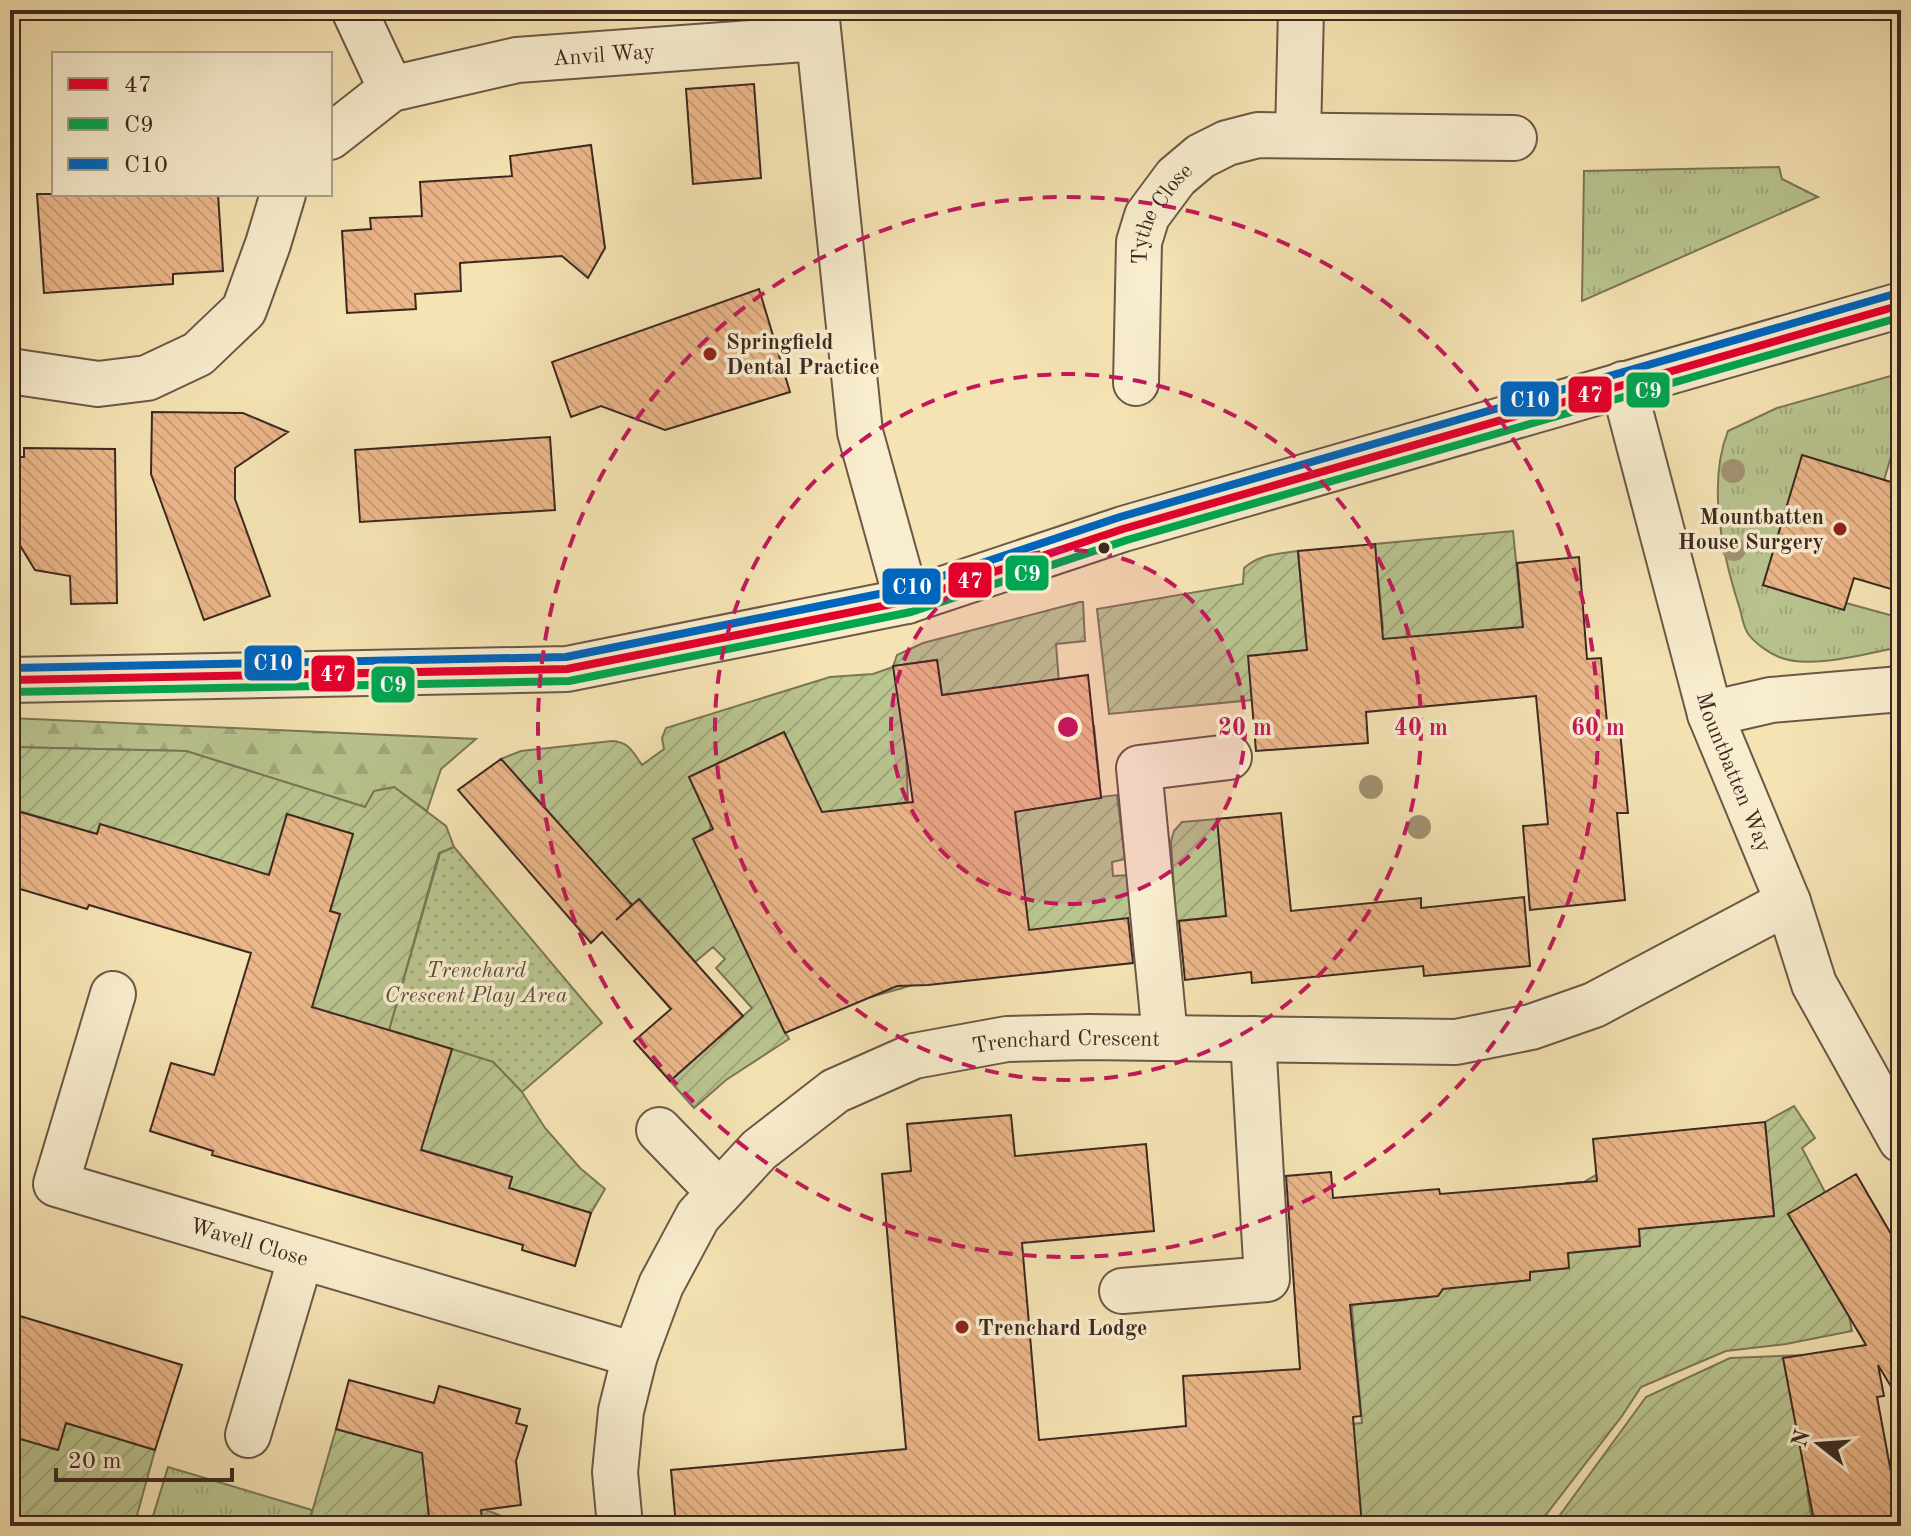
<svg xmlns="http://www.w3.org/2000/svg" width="1911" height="1536" font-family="'Old Standard TT',serif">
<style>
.grass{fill:url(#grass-tufts);stroke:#7b7658;stroke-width:2}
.forest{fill:url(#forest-firs);stroke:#7b7658;stroke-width:2}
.park{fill:url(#park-dots);stroke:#7b7658;stroke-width:2}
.garden{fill:url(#garden-furrows);stroke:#7b7658;stroke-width:2}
.building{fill:url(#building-back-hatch);stroke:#3d2922;stroke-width:2}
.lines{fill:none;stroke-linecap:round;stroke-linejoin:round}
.minor-casing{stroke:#6b5846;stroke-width:48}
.minor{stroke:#f8edce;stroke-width:44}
.bus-1-casing{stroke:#f8edce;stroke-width:14}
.bus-2-casing{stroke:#f8edce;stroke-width:14}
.bus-3-casing{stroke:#f8edce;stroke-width:14}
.bus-1{stroke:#e4002b;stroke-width:8}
.bus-2{stroke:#00a651;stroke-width:8}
.bus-3{stroke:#0065bd;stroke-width:8}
.tree{fill:#a19272}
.ring{fill:none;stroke:#c2185b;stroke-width:4;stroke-dasharray:14 10}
.poi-dot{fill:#8f2418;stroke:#f8edce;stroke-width:3}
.bus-dot{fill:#3d2922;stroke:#f8edce;stroke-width:3}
.labels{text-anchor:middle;stroke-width:7;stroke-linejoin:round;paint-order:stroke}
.street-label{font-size:22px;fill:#3d2922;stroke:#f8edce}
.poi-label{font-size:22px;font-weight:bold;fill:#3d2922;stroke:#f8edce;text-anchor:start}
.park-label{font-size:22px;font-style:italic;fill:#5c503d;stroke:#f8edce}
.centre{fill:#c2185b;stroke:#f8edce;stroke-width:4}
.ring-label{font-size:24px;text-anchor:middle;font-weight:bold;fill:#c2185b;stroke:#f8edce;stroke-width:7;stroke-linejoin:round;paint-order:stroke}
.line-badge{stroke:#f8edce;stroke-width:3}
.badge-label{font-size:22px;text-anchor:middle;font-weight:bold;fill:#fff}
</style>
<defs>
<pattern id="grass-tufts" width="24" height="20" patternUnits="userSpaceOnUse" patternTransform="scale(2)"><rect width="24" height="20" fill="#b9c48f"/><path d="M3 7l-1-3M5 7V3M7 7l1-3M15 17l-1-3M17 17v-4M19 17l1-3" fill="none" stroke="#a0a87b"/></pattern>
<pattern id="forest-firs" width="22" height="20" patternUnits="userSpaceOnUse" patternTransform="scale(2)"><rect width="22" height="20" fill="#b9c48f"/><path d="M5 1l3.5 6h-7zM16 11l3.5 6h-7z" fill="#a0a87b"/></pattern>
<pattern id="park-dots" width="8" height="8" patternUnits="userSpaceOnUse" patternTransform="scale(2)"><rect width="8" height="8" fill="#b9c48f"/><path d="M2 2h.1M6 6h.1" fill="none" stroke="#a0a87b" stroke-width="1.8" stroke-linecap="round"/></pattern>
<pattern id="garden-furrows" width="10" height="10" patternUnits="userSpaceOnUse" patternTransform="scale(2)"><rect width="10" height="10" fill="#b9c48f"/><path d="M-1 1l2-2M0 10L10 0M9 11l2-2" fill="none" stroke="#a0a87b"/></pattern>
<pattern id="building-back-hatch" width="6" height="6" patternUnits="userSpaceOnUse" patternTransform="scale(2)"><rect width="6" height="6" fill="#ebb78a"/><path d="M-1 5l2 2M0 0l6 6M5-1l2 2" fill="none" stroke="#ca9d77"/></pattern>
</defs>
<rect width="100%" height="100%" fill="#f5e3b3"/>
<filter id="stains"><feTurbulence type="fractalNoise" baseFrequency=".0025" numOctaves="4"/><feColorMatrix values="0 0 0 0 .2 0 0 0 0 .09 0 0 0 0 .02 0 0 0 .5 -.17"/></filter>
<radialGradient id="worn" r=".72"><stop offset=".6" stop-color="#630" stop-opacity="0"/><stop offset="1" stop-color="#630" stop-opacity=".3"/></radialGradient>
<path class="grass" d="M1779 167 1782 179 1818 197 1582 301 1584 171Z
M1901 373V424L1884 480 1763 585 1844 609 1846 603 1901 618V647C1868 653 1810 670 1779 657 1769 653 1756 644 1749 635 1743 628 1742 615 1739 606 1722 553 1707 484 1728 431L1777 408Z
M168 1467 312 1510 308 1526H150Z"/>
<path class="forest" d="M10 718 476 739 441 769 427 811 394 787 365 807 186 751 10 747Z"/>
<path class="park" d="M454 847 602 1023 522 1092 493 1062 389 1030 440 853Z"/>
<path class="garden" d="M1513 531 1524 641 1355 642 1383 629 1375 544Z
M1298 551 1306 641 1320 649 1249 656 1252 700 1109 714 1097 609 1243 584 1244 568C1260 554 1278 554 1298 551Z
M1080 602H1083L1085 641 1056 644 1060 696 1078 727 1094 726 1101 797 1117 795 1125 859 1112 862 1113 876 1128 875 1136 941 1048 953 1050 972 1039 973 1036 943 1012 946 1024 890 1015 811 942 695 937 660 894 666 906 751 908 802 895 804 913 985 871 997 806 779 784 732 689 777 711 824 709 831 693 839 702 857 718 850 787 1007 775 1013 789 1039 726 1080 694 1108 670 1081 752 1008 716 968 725 959 713 947 695 962 640 900 632 906 501 759 521 751 612 741C629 742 632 751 642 765L664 749 662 738 666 728 830 677 873 674 893 667 897 655 923 643Z
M10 747 186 751 365 807 374 791 394 787 446 826 454 847 439 853 389 1030 250 1100 340 914 330 911 353 834 287 814 265 888 262 873 100 825 97 834 16 810 10 819Z
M1217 819 1224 895 1242 915 1176 921 1171 841 1174 831 1182 822Z
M452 1049 493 1062 522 1092 545 1128 580 1168 605 1189 591 1213 509 1188 512 1177 393 1141 429 1123Z
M1794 1106 1815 1138 1802 1148 1825 1192 1852 1331 1786 1344 1726 1351 1641 1387 1622 1416 1545 1516 1457 1521V1526H1362L1357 1469 1281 1430 1362 1423 1344 1218 1369 1303 1407 1300 1406 1261 1417 1295 1424 1298 1438 1295 1447 1282 1489 1284 1530 1280V1272L1568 1268V1245L1571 1244 1566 1183 1584 1182 1596 1175 1604 1250 1640 1246 1636 1202 1774 1216 1765 1122Z
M1805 1355 1819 1409 1832 1486 1807 1491 1813 1526H1560V1515L1646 1397 1730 1358Z
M10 1406 23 1439 57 1450 66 1423 155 1450 134 1526H10Z
M336 1429 421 1452 500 1491 502 1507 487 1510 515 1522V1526H483L481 1510 366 1526H308Z"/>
<path class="building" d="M754 84 761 178 693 184 686 89Z
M591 145 605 248 588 278 562 256 460 263 461 291 415 294 416 309 347 313 342 231 371 229 370 218 422 216 420 182 512 176 510 156Z
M37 194H218L223 271 173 274V284L44 293Z
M759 289 790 392 665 430 601 406 571 417 552 362Z
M152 412 243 413 288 432 235 468V499L270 596 204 620 151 474Z
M550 437 555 510 360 522 355 450Z
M24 448 115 449 117 603 71 604 70 576 35 570 10 529V457H24Z
M1802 455 1901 485V592L1854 578 1844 610 1763 585Z
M1375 544 1383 639 1523 627 1517 563 1579 557 1587 659 1601 658 1608 733 1620 731 1628 813H1617L1625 900 1530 910 1523 826 1548 824 1536 696 1366 712 1368 743 1256 751 1248 656 1307 650 1298 551Z
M937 660 942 695 1088 675 1101 798 1015 812 1029 930 1128 918 1133 963 928 985 897 986 785 1033 693 839 713 829 689 777 784 732 822 812 913 802 893 666Z
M501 759 632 905 616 920 639 899 743 1016 670 1081 634 1041 671 1009 602 932 591 943 458 790Z
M10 809 97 834 100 824 269 875 287 814 353 834 330 911 340 914 312 1007 452 1049 421 1150 512 1177 509 1188 591 1213 575 1266 522 1250 523 1245 212 1155 213 1151 150 1131 171 1063 214 1075 251 953 89 905 87 909 10 886Z
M1281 813 1291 911 1421 898V908L1524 897 1530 966 1424 976 1423 966 1252 983 1251 972 1185 980 1179 921 1226 916 1217 819Z
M1011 1115 1015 1156 1146 1144 1154 1231 1022 1243 1039 1440 1186 1426 1183 1376 1300 1369 1286 1176 1331 1172 1333 1198 1439 1189 1440 1194 1597 1181 1593 1139 1765 1122 1774 1216 1639 1229 1640 1246 1568 1253 1569 1268 1530 1272V1280L1443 1289 1438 1296 1350 1305 1361 1416 1353 1417 1362 1526H676L671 1470 906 1449 882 1174 911 1171 907 1124Z
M1856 1174 1901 1251V1403L1878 1365 1884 1396 1877 1397 1901 1526H1815L1783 1358 1866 1345 1788 1214Z
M10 1313 182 1365 155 1450 66 1423 58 1450 10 1436Z
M349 1380 434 1403 439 1386 520 1409 516 1423 527 1426 516 1461 521 1505 481 1510 483 1526H430L422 1453 336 1429Z"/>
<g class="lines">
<g class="minor-casing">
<g id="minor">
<path d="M354 10 391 89"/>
<path d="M816 10 860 432 907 601"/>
<path d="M1298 135 1301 10"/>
<path id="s1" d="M330 137 391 89 517 60 818 38"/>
<path d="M10 371 98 384 147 378 198 354 244 310 268 244 283 194"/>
<path id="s2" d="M1136 383 1139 242 1147 216 1176 177 1201 156 1227 143 1258 135 1514 138"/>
<path id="s3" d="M1623 384 1710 714 1788 902 1814 984 1901 1140"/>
<path d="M10 680 567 669 907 601 1123 529 1901 305"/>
<path d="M1710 714 1771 700 1901 689"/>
<path id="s4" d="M113 994 56 1184 635 1355"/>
<path d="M1165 1037 1139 768 1229 757"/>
<path d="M659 1130 719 1192"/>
<path d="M1122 1291 1267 1279 1253 1039"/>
<path d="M248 1435 301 1257"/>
<path id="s5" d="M620 1526 615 1472 621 1411 635 1355 661 1285 698 1216 759 1150 835 1091 914 1056 1007 1039 1088 1037 1456 1042 1531 1027 1594 1005 1788 902"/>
</g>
</g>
<use href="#minor" class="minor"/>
<g class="bus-1-casing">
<path id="bus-1" d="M10 680 567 669 907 601 1123 529 1901 305"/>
</g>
<g class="bus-2-casing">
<path id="bus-2" d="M10 692 569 681 911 612 1127 540 1901 317"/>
</g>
<g class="bus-3-casing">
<path id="bus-3" d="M10 668 566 657 904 589 1120 517 1898 293"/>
</g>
<use href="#bus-1" class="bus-1"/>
<use href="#bus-2" class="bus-2"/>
<use href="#bus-3" class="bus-3"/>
</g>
<g class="tree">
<circle cx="1733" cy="471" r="12"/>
<circle cx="1734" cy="549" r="12"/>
<circle cx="1371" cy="787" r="12"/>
<circle cx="1419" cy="827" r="12"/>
</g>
<circle cx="1068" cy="727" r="177" fill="#c2185b" fill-opacity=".12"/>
<g class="ring">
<circle cx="1068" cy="727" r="177"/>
<circle cx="1068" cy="727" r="353"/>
<circle cx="1068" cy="727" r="530"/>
</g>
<g class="poi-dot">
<circle cx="710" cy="354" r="8"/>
<circle cx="1840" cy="529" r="8"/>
<circle cx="962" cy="1327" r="8"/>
</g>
<circle class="bus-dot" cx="1104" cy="548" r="7"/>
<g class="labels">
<g class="street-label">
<text dy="8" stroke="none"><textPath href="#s1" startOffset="294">Anvil Way</textPath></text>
<text dy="8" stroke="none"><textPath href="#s2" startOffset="176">Tythe Close</textPath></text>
<text dy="8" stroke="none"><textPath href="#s3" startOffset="404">Mountbatten Way</textPath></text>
<text dy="8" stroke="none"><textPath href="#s5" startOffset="752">Trenchard Crescent</textPath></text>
<text dy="8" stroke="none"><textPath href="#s4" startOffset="400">Wavell Close</textPath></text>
</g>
<g class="poi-label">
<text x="726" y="349">Springfield<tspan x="726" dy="25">Dental Practice</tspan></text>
<text x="1824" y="524" text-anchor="end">Mountbatten<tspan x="1824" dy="25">House Surgery</tspan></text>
<text x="978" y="1335">Trenchard Lodge</text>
</g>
<g class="park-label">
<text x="476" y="977">Trenchard<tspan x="476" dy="25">Crescent Play Area</tspan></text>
</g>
</g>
<circle cx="1068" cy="727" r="12" class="centre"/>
<g class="ring-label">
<text x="1245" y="735">20 m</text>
<text x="1421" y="735">40 m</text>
<text x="1598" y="735">60 m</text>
</g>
<g class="line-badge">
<rect x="1625" y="371" width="46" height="38" rx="8" fill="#00a651"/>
<rect x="1567" y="375" width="46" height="39" rx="8" fill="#e4002b"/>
<rect x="1499" y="380" width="61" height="38" rx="8" fill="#0065bd"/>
<rect x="1004" y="554" width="46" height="38" rx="8" fill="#00a651"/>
<rect x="947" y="561" width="46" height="38" rx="8" fill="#e4002b"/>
<rect x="881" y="567" width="61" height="39" rx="8" fill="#0065bd"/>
<rect x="243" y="644" width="60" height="38" rx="8" fill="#0065bd"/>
<rect x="310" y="654" width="46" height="39" rx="8" fill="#e4002b"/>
<rect x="370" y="665" width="46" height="39" rx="8" fill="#00a651"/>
</g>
<g class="badge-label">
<text x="1648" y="398">C9</text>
<text x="1590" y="402">47</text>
<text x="1530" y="407">C10</text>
<text x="1027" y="581">C9</text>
<text x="970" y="588">47</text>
<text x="912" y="594">C10</text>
<text x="273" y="670">C10</text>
<text x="333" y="681">47</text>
<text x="393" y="692">C9</text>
</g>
<rect width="1911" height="1536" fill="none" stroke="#f5e3b3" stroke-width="40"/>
<rect x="12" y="12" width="1887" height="1512" fill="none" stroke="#3d2922" stroke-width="4"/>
<rect x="20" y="20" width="1871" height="1496" fill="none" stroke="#3d2922" stroke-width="2"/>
<rect x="52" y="52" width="280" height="144" fill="#f8edce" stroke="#ad9f89" stroke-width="2"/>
<rect x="68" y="78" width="40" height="12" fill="#e4002b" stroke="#ad9f89" stroke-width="2"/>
<text x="124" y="92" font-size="24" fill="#3d2922">47</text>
<rect x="68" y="118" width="40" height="12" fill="#00a651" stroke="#ad9f89" stroke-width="2"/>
<text x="124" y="132" font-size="24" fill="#3d2922">C9</text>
<rect x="68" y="158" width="40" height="12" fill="#0065bd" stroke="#ad9f89" stroke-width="2"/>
<text x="124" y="172" font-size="24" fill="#3d2922">C10</text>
<g transform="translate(1819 1444) rotate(287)" stroke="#f8edce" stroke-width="6" paint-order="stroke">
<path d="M0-6L14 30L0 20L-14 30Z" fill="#3d2922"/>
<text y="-12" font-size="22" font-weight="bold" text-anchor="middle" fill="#3d2922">N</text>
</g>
<path d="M56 1468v12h176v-12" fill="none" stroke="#3d2922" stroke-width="4"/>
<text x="68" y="1468" font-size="24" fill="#3d2922" stroke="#f8edce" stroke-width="6" paint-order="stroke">20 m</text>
<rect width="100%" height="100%" filter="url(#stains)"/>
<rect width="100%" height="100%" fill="url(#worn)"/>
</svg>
